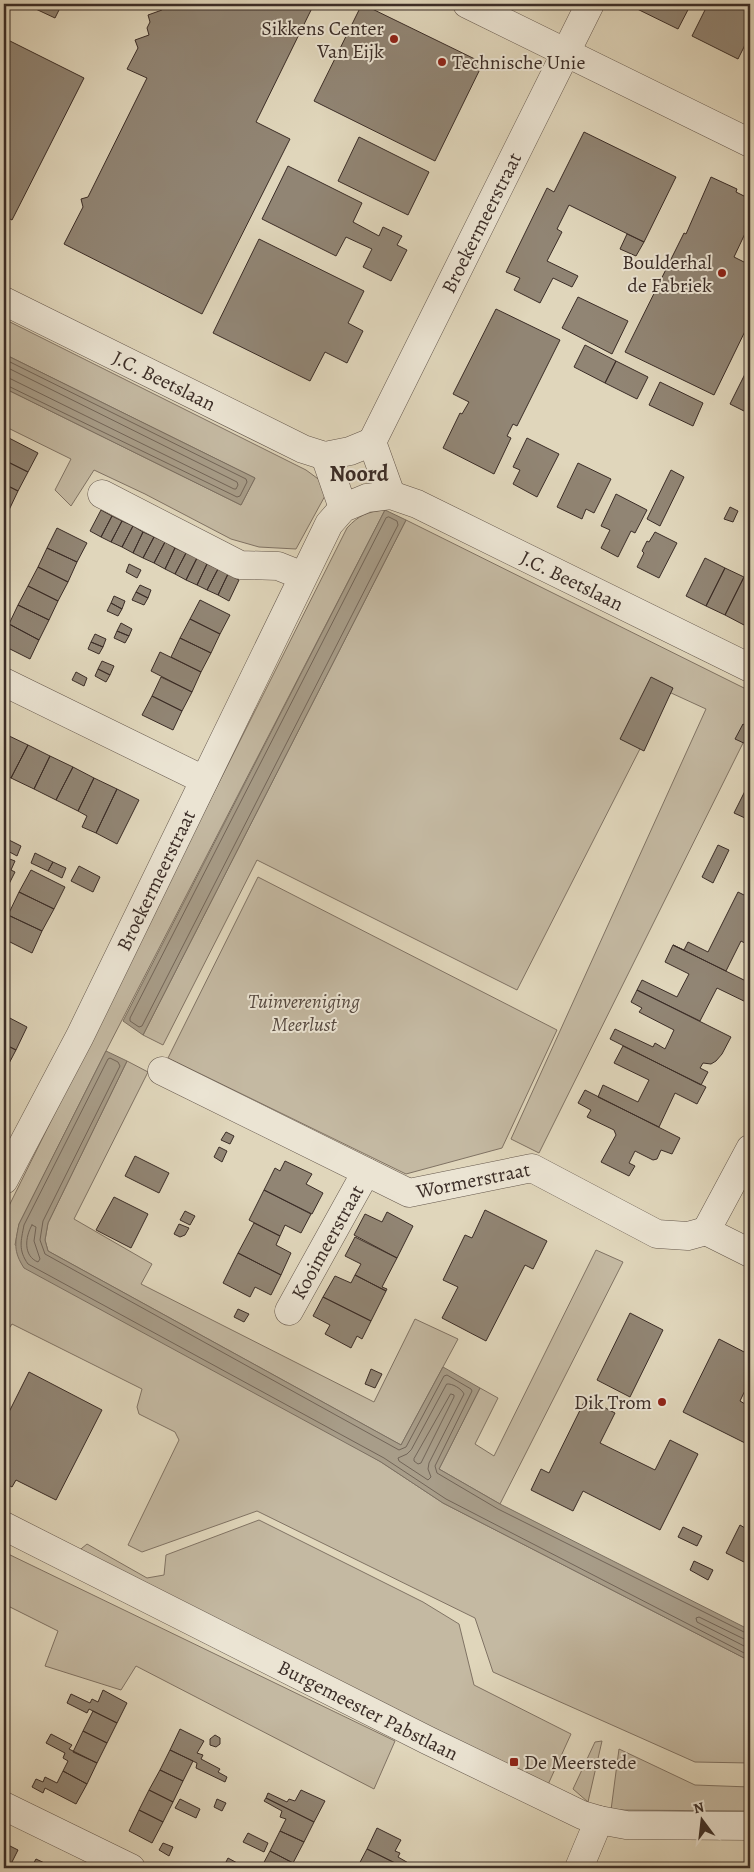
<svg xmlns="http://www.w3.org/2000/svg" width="754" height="1872" font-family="Alegreya,serif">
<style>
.green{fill:#c4b9a2;stroke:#807364}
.water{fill:#a89d89;stroke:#7c7062}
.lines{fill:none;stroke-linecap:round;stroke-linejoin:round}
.shore{stroke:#726558;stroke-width:1}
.building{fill:#918574;stroke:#3b2d27}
.minor-casing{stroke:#64574c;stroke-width:29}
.minor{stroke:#ebe4d3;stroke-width:28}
.poi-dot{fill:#8f2418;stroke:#ebe4d3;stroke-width:2}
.labels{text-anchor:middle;stroke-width:4;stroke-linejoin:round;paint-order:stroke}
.poi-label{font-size:20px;fill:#3b2d27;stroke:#ebe4d3;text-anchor:end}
.street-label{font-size:20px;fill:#3b2d27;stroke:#ebe4d3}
.park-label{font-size:20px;font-style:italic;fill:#564940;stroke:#ebe4d3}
.quarter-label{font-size:22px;font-weight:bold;fill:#3b2d27;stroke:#ebe4d3}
</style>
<rect width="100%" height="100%" fill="#e0d6bb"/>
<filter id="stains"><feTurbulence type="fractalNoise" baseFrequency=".004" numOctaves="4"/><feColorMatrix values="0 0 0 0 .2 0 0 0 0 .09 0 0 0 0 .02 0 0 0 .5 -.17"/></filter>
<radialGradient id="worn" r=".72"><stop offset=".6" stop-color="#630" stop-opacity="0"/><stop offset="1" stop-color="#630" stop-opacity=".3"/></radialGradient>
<path class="green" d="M4 319 306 470 321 481 326 494 296 549 259 547 231 539 145 494 94 470 71 506 55 490 71 459 4 426V388L241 505 255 478 4 354Z
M385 510 106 1051 19 1224 15 1245 381 1462 443 1503 750 1661V1763L695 1762 493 1672 475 1618 257 1511 142 1552 128 1545 179 1440 175 1432 139 1414 137 1407 142 1389 12 1324 4 1336V1216L180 860 347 528C359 515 367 512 385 510Z
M406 520 750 691V729L539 1153 511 1139 706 709 669 692 517 990 257 860 163 1045 143 1035Z
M258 877 557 1030 502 1148 406 1174 168 1058Z
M127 1061 148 1072 74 1219 152 1264 141 1284 374 1402 415 1319 458 1339 401 1445 48 1251 45 1240 48 1223Z
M596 1250 623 1262 500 1504 439 1469 480 1388 498 1398 475 1444 494 1456Z
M259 1520 423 1602 459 1624 474 1685 571 1734 546 1789 76 1553 87 1544 147 1578 164 1575 166 1555Z
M4 1552 395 1741 374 1789 136 1666 121 1690 45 1666 58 1631 4 1604Z
M602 1741 588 1802 573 1789 595 1742Z
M619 1749 695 1785 750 1787V1811L611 1810Z"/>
<path class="water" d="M4 354 255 478 241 505 4 388Z
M385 510 406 520 143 1035 123 1021Z
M106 1051 127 1061 48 1223 45 1240 48 1251 401 1445 443 1367 480 1388 439 1469 500 1504 750 1630V1661L443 1503 381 1462 24 1268C13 1251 15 1243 19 1224Z"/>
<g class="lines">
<path class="shore" d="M4 359 246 479 247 482 240 496 237 497 4 384
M4 366 237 482 238 485 236 489H234L11 379 4 377
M389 517 397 521 398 525 142 1026 139 1027 130 1021V1018L386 518Z
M32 1225 36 1227 34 1241 40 1259 38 1262C23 1256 25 1237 32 1225Z
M447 1384C452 1383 462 1389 464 1394L429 1463 428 1469 431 1477 428 1480 399 1461 398 1458 407 1454 411 1450Z
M451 1394 454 1395V1397L421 1463 418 1464 414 1461V1459Z
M750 1634 746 1633 498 1509 437 1473 435 1466 472 1391 471 1389 447 1375 444 1376 406 1447 399 1450 45 1254 40 1240 43 1221 120 1066 118 1062 110 1058 108 1059 24 1225C21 1241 18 1250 28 1264L384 1458 446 1499 750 1656
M750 1640 744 1639 699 1617 696 1618 697 1622 750 1649"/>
</g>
<path class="building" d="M25 4H62L55 18Z
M160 4H314L256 122 290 139 202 314 64 244 83 207 81 199 88 197 147 78 127 69 138 48 135 40 149 35 147 28 150 22 148 15 162 10Z
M362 4 483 63 435 161 314 101Z
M627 4H691L678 29Z
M708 4H750V35L738 59 692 36Z
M4 38 84 78 12 220 4 216Z
M584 132 676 177 644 242 569 205 557 229 562 232 547 261 578 276 572 287 553 278 540 303 514 290 520 278 506 272 547 188 554 192Z
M359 137 429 172 408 215 338 181Z
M288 166 362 203 353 222 379 236 383 227 402 236 397 245 407 250 391 281 363 267 372 249 346 237 336 256 262 219Z
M711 177 737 189 736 192 750 199V223L734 257 750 265V321L714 395 625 352 684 233 686 234Z
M627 234 644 242 636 256 620 249Z
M259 239 364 291 348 323 363 331 347 363 325 352 310 381 213 333Z
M578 297 628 321 612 354 562 328Z
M496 309 560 340 517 426 513 424 507 436 511 438 494 474 443 448 460 413 462 414 469 402 453 394Z
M585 345 616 361 605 383 574 367Z
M616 361 648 377 637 399 605 383Z
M750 364V414L730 404Z
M660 382 703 403 693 426 649 405Z
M7 437 38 453 28 472 4 460V444Z
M527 438 559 454 537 497 513 484 520 470 513 467Z
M4 460 28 472 18 491 4 484Z
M578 463 611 479 594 513 586 509 582 519 557 507Z
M671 470 684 477 660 526 647 519Z
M4 484 18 491 9 510 4 508Z
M616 494 647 510 635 533 631 531 618 557 601 548 610 530 601 526Z
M730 507 738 511 733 522 724 519Z
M101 510 112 516 101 537 90 531Z
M112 516 122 521 111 542 101 537Z
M122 521 133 526 122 547 111 542Z
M133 526 143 532 133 553 122 547Z
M57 528 87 543 77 562 47 548Z
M143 532 154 537 143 558 133 553Z
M655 532 677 543 659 578 637 567 644 553 642 551 647 541 649 542Z
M154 537 165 542 154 563 143 558Z
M165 542 175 548 165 569 154 563Z
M47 548 77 562 68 582 38 567Z
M175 548 186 553 175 574 165 569Z
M186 553 197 558 186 580 175 574Z
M197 558 207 564 197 585 186 580Z
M705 558 725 568 706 606 686 596Z
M129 564 141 570 137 578 126 572Z
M207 564 218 569 207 590 197 585Z
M38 567 68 582 58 601 28 586Z
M725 568 744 577 725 615 706 606Z
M218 569 228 574 218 595 207 590Z
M228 574 239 580 229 601 218 595Z
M744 577 750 580V613L744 625 725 615Z
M140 585 151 590 148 598 136 592Z
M28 586 58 601 49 620 18 605Z
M136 592 148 598 144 605 132 600Z
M114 596 125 601 122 609 111 603Z
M200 600 230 615 220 634 190 619Z
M111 603 122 609 118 616 107 611Z
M18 605 49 620 39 640 9 624Z
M750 613V628L744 625Z
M190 619 220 634 211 653 180 638Z
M121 623 132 629 129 636 117 631Z
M9 624 39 640 30 659 4 646V635Z
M117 631 129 636 125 643 114 638Z
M95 634 106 639 103 647 91 642Z
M180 638 211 653 201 672 171 657Z
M91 642 103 647 99 654 88 649Z
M160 652 201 672 192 692 151 671Z
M102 661 114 666 110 675 98 669Z
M98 669 110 675 106 682 95 676Z
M76 672 87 678 84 686 72 680Z
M161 677 192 692 182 711 152 696Z
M651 677 673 688 644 751 620 739Z
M152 696 182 711 173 730 142 715Z
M743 724 750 728V735L746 744 735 739Z
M5 734 28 745 11 778 4 774Z
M28 745 50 756 34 789 11 778Z
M50 756 73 767 56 800 34 789Z
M73 767 94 778 78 811 56 800Z
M94 778 117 789 96 833 82 827 87 816 78 811Z
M748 785 750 786V807L745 818 734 813Z
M117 789 139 800 117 844 96 833Z
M750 807V821L745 818Z
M9 840 21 846 17 856 4 849Z
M718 845 729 850 713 883 702 877Z
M35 853 53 862 48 871 31 863Z
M7 858 15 861 11 870 15 872 8 886 4 884V865Z
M53 862 66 868 62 878 48 871Z
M79 866 100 877 93 892 71 881Z
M31 870 65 887 54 909 19 892Z
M19 892 54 909 42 931 8 915Z
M738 892 750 898V946L741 941 726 971 673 945 684 950 688 942 708 952Z
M8 915 42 931 32 953 4 939V923Z
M673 945 750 983V999L748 1003 717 988 700 1021 637 990 642 980 677 997 689 974 665 962Z
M637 990 731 1037 722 1054 716 1061 711 1064 703 1063 700 1068 708 1072 701 1085 610 1039 615 1029 653 1047 655 1043 665 1049 674 1030 639 1012 642 1008 631 1002Z
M4 1015 27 1027 16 1050 4 1044Z
M4 1044 16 1050 5 1071H4Z
M623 1046 706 1087 697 1104 675 1093 659 1127 598 1097 603 1085 638 1102 649 1080 614 1063Z
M585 1090 680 1138 672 1154 661 1150 657 1159 653 1160 635 1151 629 1163 635 1166 629 1176 601 1162 616 1135 614 1130 587 1117 591 1110 578 1103Z
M226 1132 234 1136 230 1144 221 1140Z
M219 1147 227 1151 222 1162 214 1157Z
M135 1156 169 1173 159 1193 125 1176Z
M285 1161 312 1174 306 1184 323 1193 312 1214 264 1190 275 1168 280 1171Z
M264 1190 311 1214 301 1233 285 1225 280 1236 249 1220Z
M114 1197 148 1214 131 1248 96 1230Z
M485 1210 547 1241 533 1269 525 1265 486 1341 442 1318 458 1287 443 1280 465 1235 472 1238Z
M185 1211 195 1216 190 1225 180 1220Z
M387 1212 413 1226 397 1258 354 1235 365 1214 382 1222Z
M254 1223 280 1236 276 1245 291 1253 281 1275 238 1253Z
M179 1224 189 1228 185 1235 180 1237 174 1234Z
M355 1237 397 1258 382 1287 387 1289 386 1291 355 1275 361 1264 345 1256Z
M238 1253 281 1275 271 1295 255 1287 250 1297 223 1283Z
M355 1275 386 1291 371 1321 323 1297 335 1276 351 1283Z
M323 1297 371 1321 362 1339 357 1336 351 1348 325 1334 330 1325 313 1316Z
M238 1309 249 1314 244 1322 234 1317Z
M630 1313 663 1330 630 1397 597 1380Z
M719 1339 750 1355V1380L740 1401 750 1407V1433L745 1443 683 1412Z
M371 1369 382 1374 375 1388 365 1384Z
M29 1372 102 1410 56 1500 16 1480 12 1487 4 1483V1422Z
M586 1398 615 1413 600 1443 655 1470 670 1440 698 1454 660 1530 583 1491 573 1511 531 1490 541 1469 549 1473Z
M740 1525 750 1531V1565L726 1553Z
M683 1527 702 1536 697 1546 678 1537Z
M694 1561 713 1570 708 1580 690 1570Z
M103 1690 127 1703 117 1723 89 1709 87 1713 67 1703 71 1694 90 1703 92 1699 98 1702Z
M93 1711 117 1723 107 1743 83 1731Z
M180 1729 204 1741 197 1753 203 1755 201 1759 220 1769 218 1772 227 1777 225 1782 196 1768 197 1763 170 1750Z
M83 1731 107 1743 97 1763 73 1752Z
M51 1734 72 1745 69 1749 97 1763 87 1784 63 1771 68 1761 63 1758 65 1753 46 1743Z
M215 1735 220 1738V1744L216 1747 210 1745V1739Z
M170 1750 193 1761 183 1781 160 1770Z
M160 1770 183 1781 173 1802 149 1790Z
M63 1771 87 1784 76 1804 45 1788 43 1793 32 1787 36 1779 43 1782 45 1777 57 1783Z
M149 1790 173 1802 163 1822 139 1810Z
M301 1790 325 1801 314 1822 266 1798 268 1793 287 1802 289 1799 295 1801Z
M266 1798 314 1822 304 1842 280 1831 286 1819 280 1817 282 1811 264 1801Z
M180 1799 200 1809 196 1818 175 1808Z
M217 1799 226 1803 222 1811 214 1807Z
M139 1810 163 1822 152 1843 129 1831Z
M377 1828 401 1840 395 1851 400 1853 398 1857 417 1868H405L367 1849Z
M280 1831 304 1842 293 1863 270 1851Z
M248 1833 268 1843 264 1852 243 1842Z
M4 1843 18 1850 9 1868H4Z
M163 1843 173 1847 169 1856 159 1850Z
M367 1849 405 1868H397L393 1866 392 1868H357Z
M270 1851 293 1863 291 1868H261Z
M228 1858 239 1864 236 1868H223Z
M36 1859 55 1868H31Z"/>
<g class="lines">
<g class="minor-casing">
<g id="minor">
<path d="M467 4 750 143"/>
<path id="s1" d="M4 301 303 449 325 456 350 451 372 442"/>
<path id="s2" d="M372 442 590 4"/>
<path d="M372 442 391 495"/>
<path d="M325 456 343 508"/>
<path d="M102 494 240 565 278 566 303 576"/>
<path d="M4 682 204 780"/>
<path id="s3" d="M162 1071 409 1193 532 1168 657 1234 688 1236 706 1231"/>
<path d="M750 1149 706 1231 750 1253"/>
<path id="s4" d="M4 1180 80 1036 329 524 343 508 367 498 391 495 417 504 750 668"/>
<path id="s5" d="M289 1311 366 1172"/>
<path id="s6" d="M4 1526 427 1740 582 1815 599 1820 626 1825 750 1826"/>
<path d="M4 1806 131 1868"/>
<path d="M579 1868 599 1820"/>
</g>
</g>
<use href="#minor" class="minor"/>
</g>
<g class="poi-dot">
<circle cx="394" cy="39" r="5"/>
<circle cx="442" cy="62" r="5"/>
<circle cx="722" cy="273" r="5"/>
<circle cx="662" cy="1402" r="5"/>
<rect x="509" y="1757" width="10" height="10" rx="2.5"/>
</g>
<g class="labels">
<g class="poi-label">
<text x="384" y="35">Sikkens Center<tspan x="384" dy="23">Van Eijk</tspan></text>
<text x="452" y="69" text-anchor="start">Technische Unie</text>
<text x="712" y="269">Boulderhal<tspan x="712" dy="23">de Fabriek</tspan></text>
<text x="652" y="1409">Dik Trom</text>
<text x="524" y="1769" text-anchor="start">De Meerstede</text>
</g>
<g class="street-label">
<text dy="7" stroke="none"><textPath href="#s2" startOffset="245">Broekermeerstraat</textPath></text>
<text dy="7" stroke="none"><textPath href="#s1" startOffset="179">J.C. Beetslaan</textPath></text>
<text dy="7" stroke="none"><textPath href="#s4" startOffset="1004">J.C. Beetslaan</textPath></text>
<text dy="7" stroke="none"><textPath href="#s4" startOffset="336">Broekermeerstraat</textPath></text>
<text dy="7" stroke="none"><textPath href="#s3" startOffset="341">Wormerstraat</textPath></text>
<text dy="7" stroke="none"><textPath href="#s5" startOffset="79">Kooimeerstraat</textPath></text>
<text dy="7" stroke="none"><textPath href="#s6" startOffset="408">Burgemeester Pabstlaan</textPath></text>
</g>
<g class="park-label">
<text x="304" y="1008">Tuinvereniging<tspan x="304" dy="23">Meerlust</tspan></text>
</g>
<g class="quarter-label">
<text x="359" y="481">Noord</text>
</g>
</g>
<rect width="754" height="1872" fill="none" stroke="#e0d6bb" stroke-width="20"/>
<rect x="5" y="5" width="744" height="1862" fill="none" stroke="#3b2d27" stroke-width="2.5"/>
<rect x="10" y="10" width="734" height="1852" fill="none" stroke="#3b2d27"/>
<g transform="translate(702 1820) rotate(345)" stroke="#ebe4d3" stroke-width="4" paint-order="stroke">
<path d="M0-4L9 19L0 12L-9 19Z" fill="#3b2d27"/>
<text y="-8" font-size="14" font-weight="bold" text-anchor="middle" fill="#3b2d27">N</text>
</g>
<rect width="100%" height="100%" filter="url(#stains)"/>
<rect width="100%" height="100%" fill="url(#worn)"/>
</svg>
